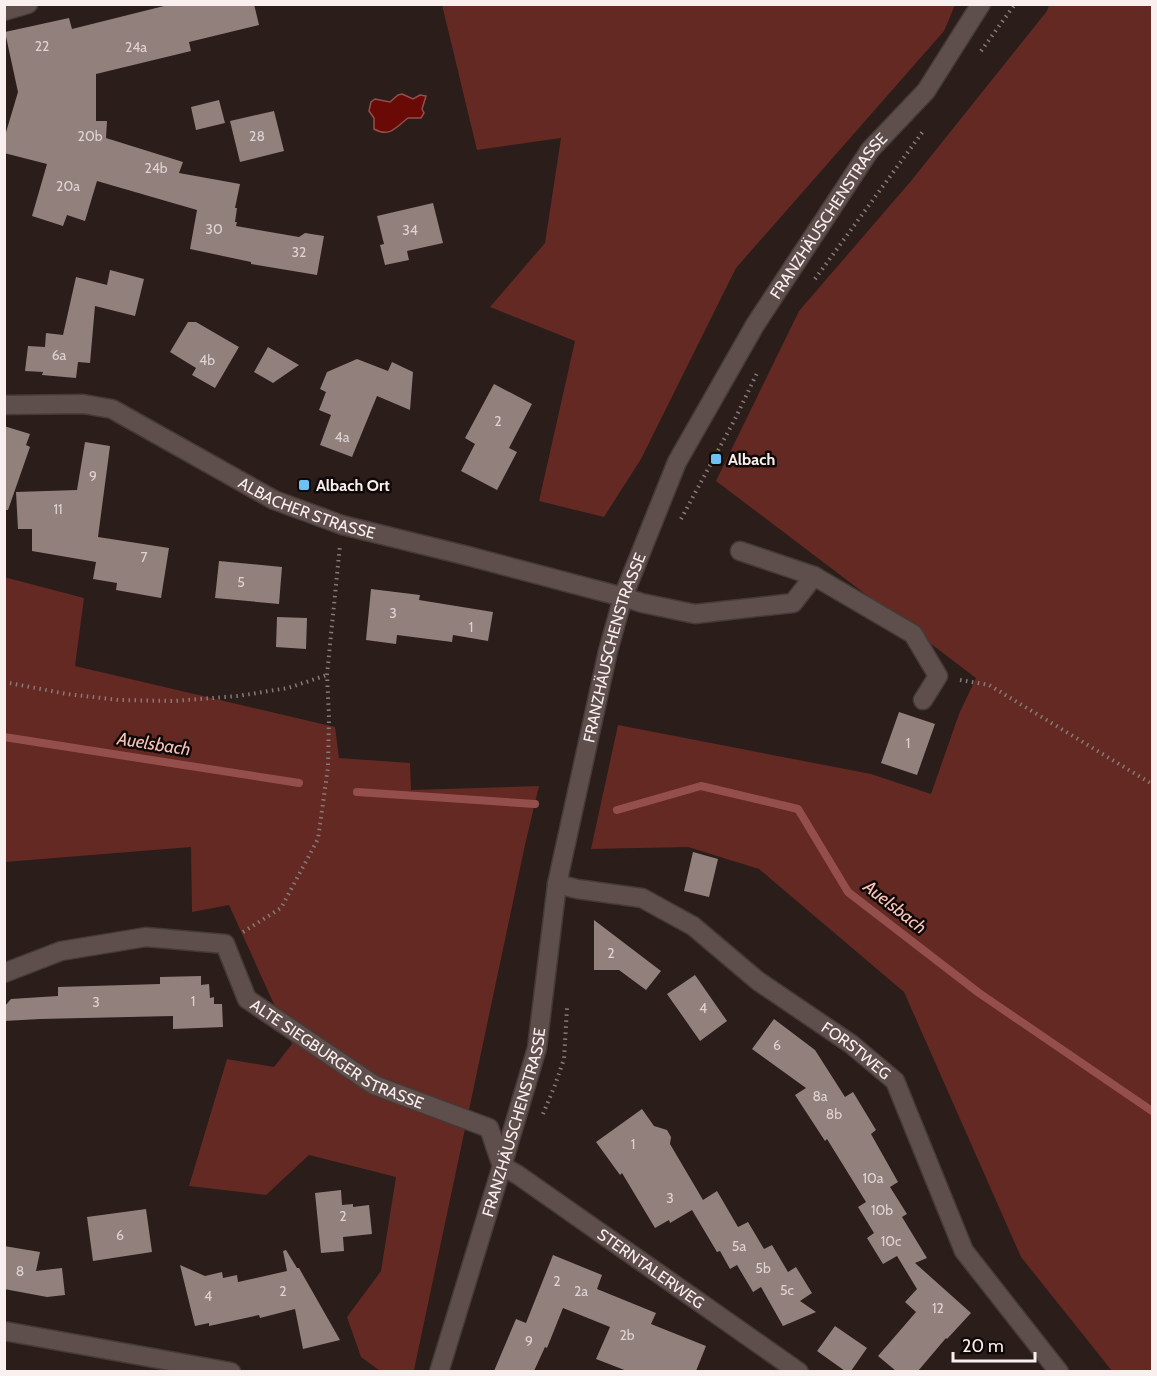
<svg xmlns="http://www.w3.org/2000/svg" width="1157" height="1376" font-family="Cabin,sans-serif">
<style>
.green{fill:#642922}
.water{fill:#690a06;stroke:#944f4c;stroke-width:1.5}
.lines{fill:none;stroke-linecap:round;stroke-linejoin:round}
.stream{stroke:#944f4c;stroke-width:8}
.building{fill:#92807d}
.minor-casing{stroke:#453a38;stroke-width:21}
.path{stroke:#867b79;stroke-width:4;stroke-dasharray:1.5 4.5;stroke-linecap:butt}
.minor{stroke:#5f4f4c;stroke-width:18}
.poi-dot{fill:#6ec2f3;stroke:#0f0908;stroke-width:2}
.labels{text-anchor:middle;stroke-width:5;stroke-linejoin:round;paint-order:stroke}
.number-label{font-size:14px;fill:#dfd3d2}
.street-label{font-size:16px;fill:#f9efee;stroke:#0f0908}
.poi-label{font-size:16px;font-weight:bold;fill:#f9efee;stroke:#0f0908;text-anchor:start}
.water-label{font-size:18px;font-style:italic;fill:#f8c2b9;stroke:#0f0908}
</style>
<rect width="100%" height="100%" fill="#2a1d1a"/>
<path class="green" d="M442 5H955L944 31 736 268 641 459 604 517 539 501 575 341 490 307 545 243 561 138 477 150Z
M1049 5H1152V1371H1112L1021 1257 904 992 759 869 688 847 591 849 618 725 871 774 931 794 959 714 976 678 716 481 799 311 911 181 1047 11Z
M4 577 84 598 75 666 335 727 339 758 410 763 411 790 539 786 525 845 414 1370 380 1371 361 1357 347 1317 381 1271 396 1177 309 1155 266 1195 189 1186 227 1059 274 1067 292 1044 229 905 192 912 191 847 5 862Z"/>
<path class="water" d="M402 94 413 99 420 95 426 96 422 109 424 113 421 118H408C396 127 390 138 374 129V118L369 111 371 102 375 99 390 102 398 95Z"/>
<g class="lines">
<path class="stream" d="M4 737 299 783
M357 792 535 804
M617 810 701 786 798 809 848 892 979 993 1152 1111"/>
</g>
<path class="building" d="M172 4H254L259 25 189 42 191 51 96 74V121H107L106 138 183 162 179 173 240 184 235 208H237L235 222H237L236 226 299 237 305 233 324 236 317 275 251 264V262L190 249 197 210 97 181 85 221 67 215 63 226 32 216 47 164 4 153V139L18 92 5 32 69 18 72 29Z
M219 100 225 123 196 130 191 107Z
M274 111 284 151 240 162 230 121Z
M433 203 443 243 407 251 409 260 385 265 380 245 384 244 377 216Z
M110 270 144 279 135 316 95 306 90 363 78 362 76 378 42 375 43 372 25 371 28 346 45 347 46 333 63 335 76 277 107 285Z
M188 322H196L239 347 215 388 192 375 196 368 170 352Z
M268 347 299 365 273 383 254 372Z
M357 359 388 371 392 362 413 372 410 410 377 396 352 457 320 445 331 415 319 410 326 392 320 389 327 372Z
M494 384 532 404 509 448 517 452 497 490 461 471 475 444 465 438Z
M4 426 30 434 26 445 30 447 8 510H4Z
M85 442 110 446 98 537 169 548 161 598 116 590 117 583 93 579 96 562 32 551V529H18L16 492 77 490Z
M219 561 282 567 279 604 215 598Z
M371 589 420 595 419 600 493 612 488 641 453 635 452 642 397 635 396 644 366 640Z
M277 617 307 618 306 649 276 647Z
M899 712 935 724 917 775 881 763Z
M693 852 718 859 709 897 684 891Z
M594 920 661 971 646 990 619 970H594Z
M695 975 727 1021 700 1041 667 994Z
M201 976V985L209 984 210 998 214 997V1004H222L223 1027 173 1029V1016L40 1019 4 1021V1007L11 999 58 996V987L160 984V977Z
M774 1019 815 1050 845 1097 853 1092 876 1130 871 1134 898 1182 890 1187 907 1214 902 1217 927 1258 915 1263 971 1313 947 1339 946 1338 918 1371H896L878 1356 916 1312 905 1302 917 1289 897 1256 883 1264 867 1238 874 1233 858 1207 866 1202 827 1139 825 1141 795 1095 806 1088 752 1049Z
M642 1109 654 1126 667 1130 671 1137 670 1144 703 1200 717 1191 738 1227 748 1222 764 1249 772 1245 788 1272 796 1267 812 1293 800 1301 816 1312 783 1326 761 1287 753 1292 737 1265 730 1269 720 1251 717 1252 692 1210 670 1223 669 1220 655 1228 622 1173 620 1175 596 1142Z
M341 1190 342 1205 353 1204V1207L369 1205 372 1234 343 1237 344 1251 321 1253 315 1193Z
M146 1209 152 1252 93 1261 87 1217Z
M4 1246 40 1252 36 1271 62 1268 65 1295 47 1297 4 1289Z
M286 1250 297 1268H299L340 1340 303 1349 295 1309 260 1318 259 1315 209 1326V1323L195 1326 180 1265 205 1276 222 1272 223 1278 237 1275 238 1282 287 1271 283 1251Z
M553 1255 602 1275 597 1289 656 1313 651 1324 706 1346 696 1371H627L596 1359 610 1327 563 1308 547 1348 545 1347 534 1371H494L516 1319 526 1323Z
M835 1326 867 1348 851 1371H845L817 1351Z"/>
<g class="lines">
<g class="minor-casing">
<g id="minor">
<path d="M4 11 28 4"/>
<path id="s1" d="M4 405 83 404 112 409 274 500 342 525 468 556 623 597 642 603 695 614 793 603 814 576"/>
<path d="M740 551 814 576 913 634 938 676 923 700"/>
<path id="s2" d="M557 884 577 889 642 898 693 926 758 981 851 1044 895 1081 964 1251 1059 1372"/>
<path id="s3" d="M4 973 61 951 146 937 225 944 247 999 374 1085 489 1128 502 1166 518 1175 799 1372"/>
<path d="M4 1331 231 1372"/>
<path id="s4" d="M439 1372 502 1166 537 1048 557 884 608 651 623 597 677 462 755 325 870 150 926 91 981 4"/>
</g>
</g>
<path class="path" d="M981 51 1015 4
M815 279 924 130
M681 519 735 419 758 371
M960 680 989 685 1152 784
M4 682 67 694 119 700 174 701 238 696 288 688 327 675
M243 932 281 908 318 839 328 767 329 717 327 675 340 545
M543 1114 555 1085 564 1059 567 1008"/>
<use href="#minor" class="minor"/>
</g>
<g class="poi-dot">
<rect x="710" y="453" width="12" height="12" rx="3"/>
<rect x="298" y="479" width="12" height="12" rx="3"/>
</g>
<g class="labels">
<g class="number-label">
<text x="42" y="51">22</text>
<text x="136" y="52">24a</text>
<text x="90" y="141">20b</text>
<text x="257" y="141">28</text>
<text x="156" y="173">24b</text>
<text x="68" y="191">20a</text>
<text x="214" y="234">30</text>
<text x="410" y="235">34</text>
<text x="299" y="257">32</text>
<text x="59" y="360">6a</text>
<text x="207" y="365">4b</text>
<text x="498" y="426">2</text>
<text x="342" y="442">4a</text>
<text x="93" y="481">9</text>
<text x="58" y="514">11</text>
<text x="144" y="562">7</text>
<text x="241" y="587">5</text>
<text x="393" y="618">3</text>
<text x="471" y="632">1</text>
<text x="908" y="748">1</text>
<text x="611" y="958">2</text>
<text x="193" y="1006">1</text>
<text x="96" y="1007">3</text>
<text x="703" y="1013">4</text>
<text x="777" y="1050">6</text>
<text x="820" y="1101">8a</text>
<text x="834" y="1119">8b</text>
<text x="633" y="1149">1</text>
<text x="873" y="1183">10a</text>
<text x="670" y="1203">3</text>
<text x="882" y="1215">10b</text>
<text x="343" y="1221">2</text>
<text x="120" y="1240">6</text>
<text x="891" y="1246">10c</text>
<text x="739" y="1251">5a</text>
<text x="763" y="1273">5b</text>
<text x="20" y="1276">8</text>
<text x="557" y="1286">2</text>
<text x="787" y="1295">5c</text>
<text x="283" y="1296">2</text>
<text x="581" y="1296">2a</text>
<text x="208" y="1301">4</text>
<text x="938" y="1313">12</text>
<text x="627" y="1340">2b</text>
<text x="529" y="1346">9</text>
</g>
<g class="street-label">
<text dy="6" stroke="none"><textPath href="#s4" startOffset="1233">FRANZHÄUSCHENSTRASSE</textPath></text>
<text dy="6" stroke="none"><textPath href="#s1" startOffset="328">ALBACHER STRASSE</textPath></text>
<text dy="6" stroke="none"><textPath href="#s4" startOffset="747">FRANZHÄUSCHENSTRASSE</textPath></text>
<text dy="6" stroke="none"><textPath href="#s2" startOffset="350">FORSTWEG</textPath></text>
<text dy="6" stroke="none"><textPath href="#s3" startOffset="392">ALTE SIEGBURGER STRASSE</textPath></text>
<text dy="6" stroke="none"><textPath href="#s4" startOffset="261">FRANZHÄUSCHENSTRASSE</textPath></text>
<text dy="6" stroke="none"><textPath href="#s3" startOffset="783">STERNTALERWEG</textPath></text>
</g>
<g class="poi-label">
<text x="728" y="465">Albach</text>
<text x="316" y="491">Albach Ort</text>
</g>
<g class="water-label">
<text transform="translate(154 744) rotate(9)" y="6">Auelsbach</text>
<text transform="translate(895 907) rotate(38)" y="6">Auelsbach</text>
</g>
</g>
<rect width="1157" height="1376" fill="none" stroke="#f9efee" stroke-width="12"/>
<path d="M953 1352v9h82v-9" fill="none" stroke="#f9efee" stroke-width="3"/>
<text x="962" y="1352" font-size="18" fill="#f9efee" stroke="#0f0908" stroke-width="4.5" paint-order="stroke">20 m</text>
</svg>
